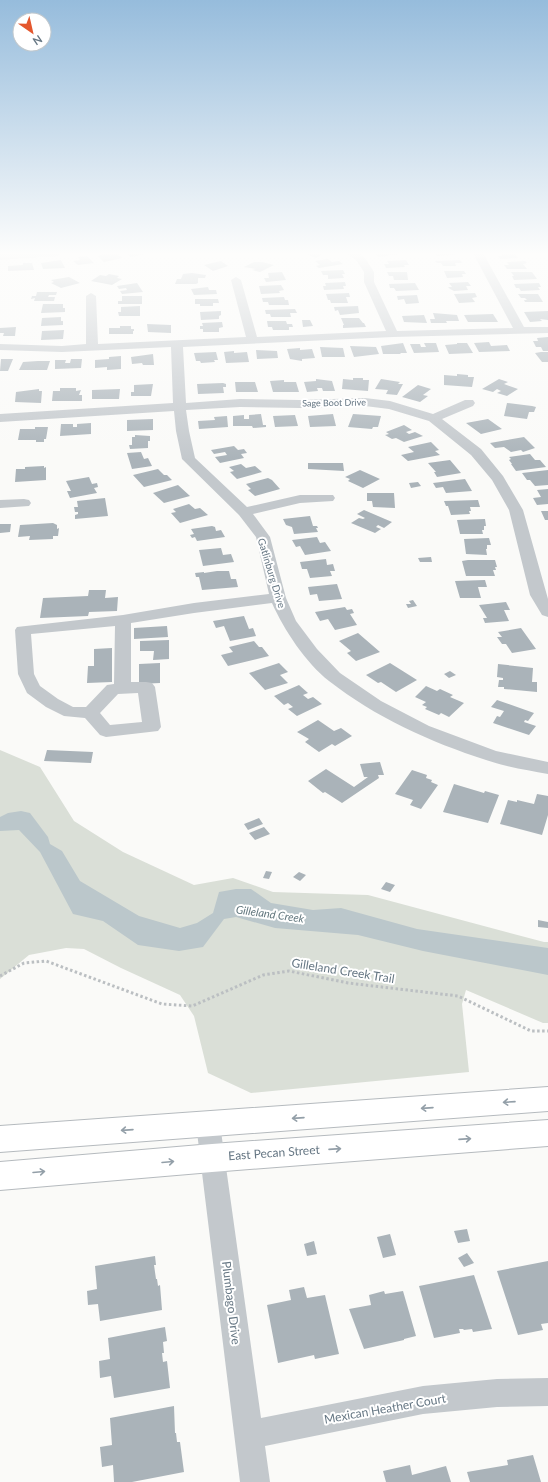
<svg xmlns="http://www.w3.org/2000/svg" width="548" height="1482" font-family="Lato,sans-serif">
<style>
.green{fill:#dadfd7}
.water{fill:#bbc7cb}
.building{fill:#aab3b9}
.lines{fill:none;stroke-linecap:round;stroke-linejoin:round}
.major-casing{stroke:#b5babe;stroke-width:2}
.path{stroke:#bbbfc2;stroke-width:3;stroke-dasharray:2.5 2.5;stroke-linecap:butt}
.minor{fill:#c3c8cc;fill-rule:evenodd}
.major{fill:#fff;fill-rule:evenodd}
.oneway{stroke:#939fa8}
.labels{text-anchor:middle;stroke-width:4;stroke-linejoin:round;paint-order:stroke}
.far-street-label{font-size:9px;fill:#657683;stroke:#fff}
.street-label{font-size:10px;fill:#657683;stroke:#fff}
.water-label{font-size:11px;font-style:italic;fill:#60757c;stroke:#fff}
.near-street-label{font-size:12px;fill:#657683;stroke:#fff}
</style>
<rect width="100%" height="100%" fill="#fafaf8"/>
<path class="green" d="M0 750 40 767 74 821 123 852 194 885 233 878 273 892 368 895 544 942H548V1023H543L466 990 462 1004 469 1072 251 1093 208 1073 194 1016 180 995 121 968 84 949 66 948 29 955 0 979Z"/>
<path class="water" d="M21 811 30 813 48 837 50 844 62 851 80 881 139 916 180 928 197 923 213 913 219 892 236 889H251L271 903 313 910 341 908 417 929 548 948V975L423 951 358 935 275 928 236 917 224 919 203 947 179 951 138 945 103 921 73 914 40 852 19 830 0 831V817L8 813Z"/>
<path class="building" d="M106 253H117L122 258 104 262 98 256Z
M126 253H146V254L130 257Z
M303 253H324L316 258Z
M376 253H398V254L379 257 375 254Z
M435 253H453L455 255 436 256Z
M500 253H514L518 258 500 259 498 256H502Z
M87 256 94 263 78 265 73 261 80 260 78 257Z
M328 259 332 262 339 261 343 264 319 268 316 266 320 265 315 261Z
M61 260 65 268 43 269 41 263Z
M406 260 409 265H404L405 267 386 268 384 264H389L387 261Z
M460 260 462 263H455L456 266H443L441 263H437L435 261Z
M221 261 228 266 213 271 204 265Z
M525 261 527 263 523 264 527 269H507L504 265H509L507 262Z
M254 262H262L274 265 260 272 252 270 256 269 244 267Z
M23 263H32L34 270 8 271V266L23 265Z
M343 270 345 274H342L344 278 328 279V275H323L321 271Z
M444 271H464L466 274H462L463 277 447 278Z
M282 272 286 280 266 282 264 278H269L268 273Z
M387 272H407L408 280H394L393 276H389Z
M511 272H532L537 279 514 280 512 276H514Z
M192 273 206 275 205 278H198V283L196 284H175L177 279H181L183 274Z
M109 274 119 276 117 278 122 279 112 285 91 281 100 275 106 276Z
M69 277 80 283 61 288 51 283 54 282 51 280Z
M345 282 346 286H343L344 289 324 290 323 286H326L325 283Z
M468 282 471 286H466L468 290 454 291 450 289 448 287H452L449 283Z
M137 283 143 292 122 294 120 291 127 290 126 288 119 289 117 286Z
M415 283 419 290 396 291 394 288H390L389 284Z
M539 283 541 287H538L540 290 521 291 519 288H516L514 284Z
M281 285 284 290 279 291 280 293 261 294 259 286Z
M208 287 209 290H216L217 294 194 295 191 289Z
M37 292H57L56 295H49L48 297H55L54 301H34L35 298 31 299 32 296H36Z
M349 293 350 297H346L348 303H331L330 300H328L326 294Z
M475 293 477 297 472 298 475 302 459 303 454 294Z
M518 294H538L543 302H525L524 300H527L525 298H521Z
M417 295 419 303 406 304 404 299 398 300 397 296Z
M122 296H142V304H118V301H122Z
M284 297 285 300H288L289 305H269L268 302H263L262 298Z
M195 299H218L219 303H213V306H200V304H195Z
M43 304H63V308H65V312L41 313Z
M140 306V316H119L118 312H121V307Z
M358 306 359 313 340 315 338 310 335 311 334 307Z
M295 309 297 313H290L291 317H271L270 314H266L265 310Z
M221 311V315L219 316V319L201 320 200 312Z
M548 311V320L540 319 542 321 530 322 524 312Z
M433 313 457 315 459 321H446L447 323H431L430 319H435Z
M493 314 498 322H468L464 315Z
M424 315 427 323 404 322 402 316Z
M61 317V321H63V325L41 326 42 318Z
M341 318H359L363 323H364L366 327 343 328V325H344Z
M302 320H310L313 326 303 327Z
M267 321H286L287 324H292L293 327H289V330H273L272 327H268Z
M222 322 223 327 219 328V332H203V329H200V326H203L202 323Z
M147 324 171 325V333L148 332Z
M120 326H131V329H134V331H133V334H109V328H120Z
M16 327 15 336H3L4 333H0V328Z
M64 330 63 339 41 340 42 331Z
M548 337V351H543L541 347H536L533 341H538L537 338Z
M489 342 491 346 507 345 510 351 479 352 474 343Z
M403 343 407 353H400L401 354H383L381 346Z
M424 343H436L439 352 414 353 410 344H420L421 347H426Z
M457 343H467L473 353 449 354 445 345 457 344Z
M350 346 376 347 379 354 354 357Z
M320 347 343 348 345 357H322Z
M300 348V350L312 349 315 358 302 359V361L290 359 287 349Z
M256 350 277 351 278 358 257 359Z
M234 351V353L247 352 249 362 226 363 224 352Z
M216 352 218 360H214L215 362 201 363 200 361H196L194 353Z
M541 352H548V362H542L535 353Z
M153 354 154 365H143L142 363 132 364 131 357Z
M121 356V369L107 370V367L95 368V360L109 359V357Z
M1 359H13L8 371H0Z
M71 359H82L81 368 55 369V360H66L65 363H70Z
M38 361H50L47 370H19L23 362Z
M457 374 468 375V377H474L472 387 444 385V375L457 376Z
M353 378H363V380H369L368 391 342 389 343 379 353 380Z
M316 379 332 381 335 391H323L322 388H317L318 391 307 392 304 382 316 381Z
M381 379 400 382 398 384H403L397 395 386 394 388 390 375 389Z
M499 379 508 382 504 384 518 389 507 396 497 393 501 391 497 389 493 392 482 389Z
M284 380V382H296L299 392H273L270 381Z
M235 382H255L258 392H236Z
M223 383 226 384V387H223L224 393 198 394 197 384Z
M153 384 151 396H131V392H134V385Z
M418 385 431 389 423 395 428 396 420 402 402 397Z
M60 388H76V391L81 390 79 395H82V401H52L53 391H60Z
M39 389V391H42L41 403 15 402 16 392Z
M120 389 119 399H92V390Z
M507 403 532 406 536 407 534 412H529L527 419 504 416Z
M261 414 263 425H266V427L253 428 252 426H233V416L244 415V419H249V415Z
M333 414 336 426 310 427 308 416Z
M353 414 381 416 378 427H373L372 429 348 427Z
M295 415 298 426 275 427 273 416Z
M227 416 228 427 199 429 198 421 215 420 214 417Z
M153 419V430L127 431V420Z
M488 419 502 429 481 434 466 423Z
M91 423V434L60 436 61 424H73V427H77V424Z
M404 425 412 430 406 432 409 434 415 432 423 436 404 442 396 438 392 439 385 435 389 434 386 432Z
M35 427H48L46 439H44V442H36V440H18L20 429H35Z
M135 435 150 436V441H148V448L130 449 129 445H132V437H135Z
M524 437 535 448 523 452 521 450 511 452 504 447 495 448 490 443Z
M431 442 439 450 435 451 440 455 408 461 401 455 414 452 408 447Z
M234 446 238 450 244 449 247 453 241 454 244 458 220 463 215 457 227 455 225 452 214 454 211 450Z
M141 452 144 459 148 458 152 466 132 469 127 453Z
M530 454 535 460H540L546 467 516 471 511 464H512L509 460 511 459 509 457Z
M450 460 461 473 437 477 434 472H436L428 463Z
M308 463H343L344 471 308 469Z
M241 464 246 468 255 466 262 472 237 479 230 472 234 471 229 467Z
M44 466V468L46 467V480L15 482 16 469H25V467Z
M158 469 164 475H167L172 480 144 487 133 475Z
M360 470 380 479 363 488 348 481 350 479 345 477Z
M548 470V485L535 486 530 480H527L522 473Z
M89 477 92 484 97 483 98 487 94 488 97 493 70 498 67 491H71L66 481Z
M268 478 272 480 280 489 255 496 248 490 251 489 246 484Z
M465 479 472 491 446 493 443 487 436 488 433 483Z
M418 482 421 486 411 488 409 483Z
M178 485 190 496 164 503 153 493Z
M548 489V504L537 505 533 498 541 497 537 490Z
M367 493H394L395 508 373 507 372 501H367Z
M105 498 108 516 75 519V515L78 514V512H75L74 507H78L77 501Z
M478 500 480 507H470L471 511H469L470 514 451 515 448 506H446L444 501Z
M189 504 195 509 200 508 208 515 180 523 171 513 176 512 173 509Z
M364 510 392 522 384 528 378 525 376 527 381 529 375 533 351 523 359 518 363 519 365 518 357 514Z
M541 511H548V520H545Z
M310 516 313 526H317L318 528H316L318 532 294 534 292 527 286 525 283 519Z
M485 519 486 526H484V530H482L483 534H460L457 520Z
M53 523 57 525V529L59 528 58 536H53V539L29 540 30 536 18 537 20 525Z
M0 524H11L10 532 0 533Z
M212 526 215 527 216 531 221 530 225 537 197 541 195 537 192 538 190 535 194 534 191 529Z
M317 537 320 543 325 542 331 551 305 555 300 546 296 547 292 540Z
M489 538 491 545H487V549H486L487 555 466 554 464 539Z
M221 548 223 555 231 554 234 562 203 566 199 550Z
M431 557 432 562H420L418 558Z
M326 559 327 565 333 564 335 571H330L332 576 310 578 307 569H302L300 562Z
M468 560H495L497 567H495L496 570H493L495 576H466L462 561Z
M217 571H229L231 579H236L238 587 202 590 199 577H196L195 573 204 572V573Z
M485 580 487 587H478L481 598H460L455 581Z
M337 584 342 599 319 601 317 594 310 595 308 587Z
M89 590H106L105 598 118 597 117 611 89 612 88 616 40 618 43 598 88 596Z
M413 600 417 606 408 608 406 604H411L409 601Z
M506 602 510 610H504L509 621 485 623 483 618H487L479 605Z
M345 607 347 610 352 609 354 613 350 614 357 625 335 630 328 619 320 621 315 612Z
M244 616 249 629 253 628 256 636 230 641 224 626 216 628 213 621Z
M167 626 168 637 134 639V628Z
M521 628 536 649 512 653 506 644H502L497 637H502L498 632Z
M358 633 380 652 356 661 347 653 351 651 339 641Z
M169 640V659L153 660 154 651H140V641Z
M254 641 259 647H262L269 656 228 666 221 655 233 652 229 647Z
M112 648V682L87 683 88 666H94V649Z
M160 663V683L139 684V664Z
M279 663 288 672 280 675 288 683 265 690 249 673Z
M390 663 417 680 396 692 381 682 378 683 366 675Z
M498 664 533 668 532 682H537V692L504 689V687H498L499 680H503V678L497 677Z
M450 671 456 675 449 678 444 674Z
M299 685 308 693 303 695 308 699 313 697 322 704 297 716 288 709 293 707 288 703 284 705 274 696Z
M426 686 437 691 440 689 453 695 450 697 464 703 449 717 441 713 439 715 425 709 427 707 422 705 426 702 415 697Z
M497 700 534 713 528 721 525 720 524 722 536 726 529 735 493 723 497 716 500 717 504 711 491 707Z
M318 720 334 731 341 728 352 736 335 746 332 744 319 752 305 742 309 739 297 732Z
M47 750 93 752 91 763 44 761Z
M380 762 384 775H378L379 778 342 803 325 792 323 793 308 781 326 769 354 787 368 777H364L360 764Z
M412 770 427 775 426 778 432 780 431 782 438 785 421 809 410 805 413 800 395 794Z
M454 784 484 793 485 791 499 795 488 823 443 812Z
M537 794 548 796V815L542 835 500 824 508 800 517 802V800L534 804Z
M259 818 263 824 248 830 244 824Z
M264 827 270 834 255 840 249 833Z
M266 871 272 872 269 879 263 878Z
M299 872 306 875 300 881 293 877Z
M386 882 395 885 390 892 381 889Z
M538 920 548 922V928L538 927Z
M467 1229 470 1241 458 1243 454 1231Z
M390 1234 396 1255 383 1258 377 1237Z
M314 1241 317 1254 307 1256 304 1244Z
M467 1253 474 1263 464 1267 458 1258Z
M155 1256 156 1265H154L156 1279H157L158 1286 160 1285 162 1310 100 1321 98 1304 88 1305 87 1291 97 1289 95 1266Z
M548 1261V1323L541 1324 543 1330 518 1335 497 1271Z
M474 1275 492 1329 473 1332 472 1329 464 1330 463 1329H459L460 1333 434 1338 419 1286Z
M304 1287 307 1298 325 1295 339 1354 315 1359 314 1355 278 1363 267 1305 291 1300 289 1290Z
M384 1291 385 1294 403 1291 416 1336 404 1339V1340L364 1349 349 1309 371 1305 369 1295Z
M165 1327 167 1341 163 1342 164 1353H162L163 1362 167 1361 170 1388 114 1398 111 1376 100 1378 99 1361 110 1359 108 1338Z
M174 1406 175 1433H176L177 1442H180L184 1472 132 1482H114L113 1465 102 1467 100 1447 112 1445 110 1418Z
M533 1455 541 1482H470L467 1472 508 1465 507 1460Z
M410 1465 412 1475 446 1466 451 1482H386L383 1471Z"/>
<g class="lines">
<g class="major-casing">
<path id="major" d="M548 1087V1111L0 1152V1126Z
M548 1120V1146L212 1172 0 1190V1162L212 1144Z"/>
</g>
<path class="path" d="M0 976 24 963 46 961 162 1004 192 1006 263 975 289 971 348 983 458 996 531 1031H548"/>
<path class="minor" d="M62 253 57 256 0 260V254Z
M346 253H359L365 258 374 272V282L397 331 513 328 473 253H483L524 327H548V333L393 337 183 347 186 403 240 399 300 400 365 398 390 401 433 414 465 400H473L475 403 473 406 442 419 481 449 503 476 523 510 548 599V617L542 615 530 595 509 510 492 480 471 455 429 421 389 409 365 406 300 408 240 407 186 410 189 431 195 458 247 507 300 495H333L335 498 333 501 300 503 253 514 270 537 286 598 296 621 317 649 340 673 381 701 429 726 496 751 548 762V774C527 770 506 767 486 760 430 742 375 717 329 681 306 663 284 630 272 603L194 613 131 623V682H146L152 683 155 687 161 727 158 731 106 737 100 735 85 718 64 716 46 707 27 693 18 674 15 630 17 627 123 615 194 603 269 594 256 537 239 515 182 459 176 431 174 411 0 422V414L173 403 171 347 62 352 0 350V344L62 346 86 344V296L91 293 96 296 98 344 246 337 231 280 236 277 241 280 257 337 386 331 364 282V272L356 260ZM115 626 114 684 107 685 86 707H73L58 699 40 686 34 674 31 634ZM138 693 142 722 110 725 100 713 118 694Z
M24 499 29 500 31 503 29 506 0 508V500Z
M208 1113 217 1117 220 1124 261 1418 423 1386 497 1379 548 1378V1406L497 1407 423 1414 265 1446 270 1482H240L196 1124 199 1117Z"/>
<use href="#major" class="major"/>
</g>
<defs><path id="oneway-shaft" d="M-6 0H5M1.5-3L5.5 0L1.5 3" fill="none" stroke-width="1.6" stroke-linecap="round" stroke-linejoin="round"/></defs>
<g class="oneway">
<use href="#oneway-shaft" transform="translate(509 1102) rotate(176)"/>
<use href="#oneway-shaft" transform="translate(427 1108) rotate(176)"/>
<use href="#oneway-shaft" transform="translate(298 1118) rotate(176)"/>
<use href="#oneway-shaft" transform="translate(127 1130) rotate(176)"/>
<use href="#oneway-shaft" transform="translate(465 1139) rotate(-4)"/>
<use href="#oneway-shaft" transform="translate(335 1149) rotate(-4)"/>
<use href="#oneway-shaft" transform="translate(168 1162) rotate(-5)"/>
<use href="#oneway-shaft" transform="translate(39 1172) rotate(-5)"/>
</g>
<linearGradient id="sky" x2="0" y2="1"><stop stop-color="#96bcdc"/><stop offset="0.55" stop-color="#fdfdfc"/><stop offset="1" stop-color="#fdfdfc" stop-opacity="0"/></linearGradient>
<rect width="548" height="461" fill="url(#sky)"/>
<g class="labels">
<g class="far-street-label">
<text transform="translate(334 403) rotate(-1)" y="3">Sage Boot Drive</text>
</g>
<g class="street-label">
<text transform="translate(272 573) rotate(73)" y="4">Gatlinburg Drive</text>
</g>
<g class="water-label">
<text transform="translate(270 914) rotate(8)" y="4">Gilleland Creek</text>
</g>
<g class="near-street-label">
<text transform="translate(343 971) rotate(9)" y="4">Gilleland Creek Trail</text>
<text transform="translate(274 1153) rotate(-4)" y="4">East Pecan Street</text>
<text transform="translate(231 1303) rotate(83)" y="4">Plumbago Drive</text>
<text transform="translate(385 1409) rotate(-10)" y="4">Mexican Heather Court</text>
</g>
</g>
<g transform="translate(32 32) rotate(146)"><circle r="19" fill="#ffffff" stroke="#c1c8cd"/>
<path d="M0-3L7 15L0 10L-7 15Z" fill="#e4572e"/>
<text y="-6" font-size="11" font-weight="bold" text-anchor="middle" fill="#657683">N</text>
</g>
</svg>
